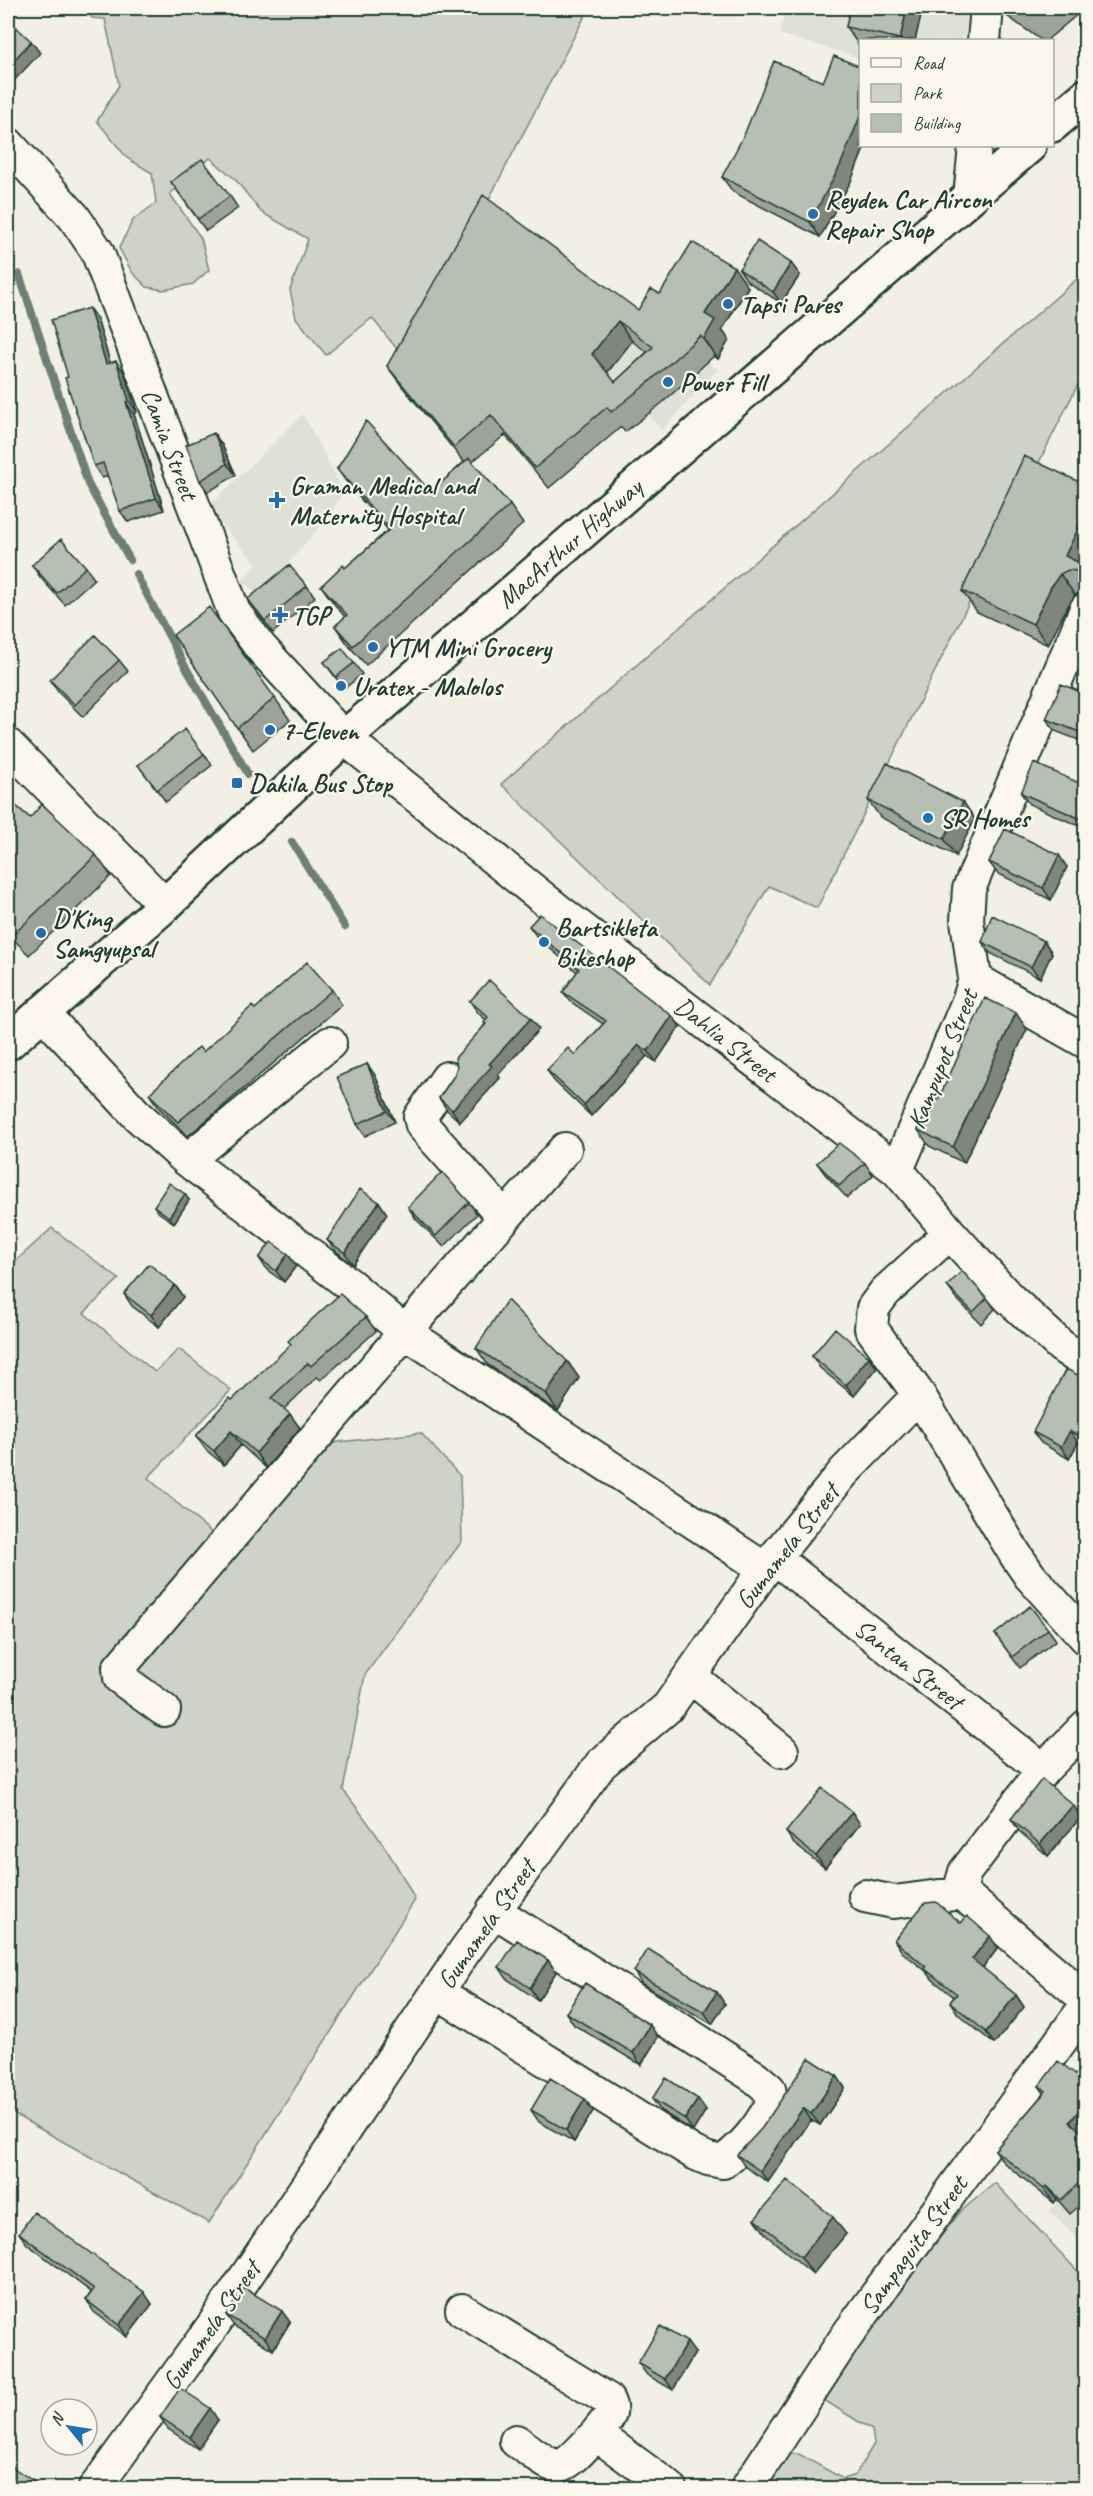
<svg xmlns="http://www.w3.org/2000/svg" width="1093" height="2496" font-family="Caveat,sans-serif">
<style>
.built{fill:#e0e1d6}
.green{fill:#cfd2c8;stroke:#77887e;stroke-width:1.5}
.lines{fill:none;stroke-linecap:round;stroke-linejoin:round}
.stream{stroke:#6e7f75;stroke-width:8}
.minor-casing{stroke:#1f3d34;stroke-width:36}
.highway-casing{stroke:#1f3d34;stroke-width:38}
.minor{stroke:#fbf7ec;stroke-width:32}
.highway{stroke:#fbf7ec;stroke-width:33}
.wall{fill:#9da39a;stroke:#1f3d34;stroke-width:1.5;fill-rule:evenodd}
.shaded-wall{fill:#80857d;stroke:#1f3d34;stroke-width:1.5}
.building{fill:#b7beb3;stroke:#1f3d34;stroke-width:1.5;fill-rule:evenodd}
.poi-dot{fill:#1f6fb2;stroke:#fbf7ec;stroke-width:2}
.labels{text-anchor:middle;stroke-width:4.5;stroke-linejoin:round;paint-order:stroke}
.poi-label{font-size:26px;font-weight:bold;fill:#1f3d34;stroke:#fbf7ec;text-anchor:start}
.street-label{font-size:26px;fill:#1f3d34;stroke:#fbf7ec}
</style>
<rect width="100%" height="100%" fill="#f2f0e5"/>
<filter id="ink" filterUnits="userSpaceOnUse"><feTurbulence type="fractalNoise" baseFrequency=".0167" numOctaves="2"/><feDisplacementMap in="SourceGraphic" scale="12" xChannelSelector="R" yChannelSelector="G"/><feConvolveMatrix kernelMatrix="1 2 1 2 8 2 1 2 1" color-interpolation-filters="sRGB"/></filter>
<g filter="url(#ink)">
<path class="built" d="M786 8H969L964 40H860V58L779 34Z
M615 298 718 369 662 430 582 345Z
M303 414 344 492 328 517 260 596 242 581 257 564 207 508Z
M1085 2175V2246L1049 2211Z"/>
<path class="green" d="M86 8H589L405 359 372 318 326 355 296 318 290 290 308 239 261 212 235 179 210 158 170 194 201 238 209 270 193 284 163 290 147 287 132 272 119 248 133 220 156 203 152 173 127 158 97 121 119 85 105 19 92 18Z
M1085 272V370L817 908 769 886 710 985 501 784Z
M52 1228 119 1279 84 1313 155 1372 179 1349 231 1390 148 1478 226 1545 321 1444 421 1433 460 1476 462 1541 365 1675 343 1790C371 1825 396 1860 415 1900L209 2223 8 2111V1268Z
M995 2183 1085 2279V2488H759L784 2454H799L843 2479 855 2475 874 2444 872 2430 824 2400 823 2393 876 2319 961 2211Z"/>
<g class="lines">
<path class="stream" d="M19 274 88 484 130 560
M136 574 182 661 248 774
M292 842 345 927"/>
<g class="minor-casing">
<path id="minor" d="M984 40 987 8
M8 144 74 217 97 251 234 612 261 648 344 738 559 911 897 1170 950 1233 1009 1298 1061 1346 1086 1363
M970 197 975 146
M8 745 165 905
M975 979 1086 1042
M42 1012 137 1115 187 1160 350 1285 406 1333 765 1569
M447 1078 420 1117 422 1125 504 1217
M187 1160 330 1043
M897 1170 969 999 975 979 967 920 969 889 1086 609
M950 1233 885 1292 873 1308 871 1328 919 1395 1015 1554 1030 1576 1086 1638
M775 1558 1043 1770
M691 1677 782 1751
M164 1710 120 1678 119 1668 434 1298 565 1149
M1086 1726 1043 1770 965 1872 961 1886 962 1893 1086 1999
M865 1896 894 1902 962 1893
M437 1992 694 2153 708 2159 723 2162C747 2143 757 2130 772 2104L769 2089 755 2077 493 1910
M462 2310 607 2399C616 2414 605 2422 596 2434L670 2488
M516 2441C562 2473 556 2477 596 2434
M95 2488 214 2324 464 1952 601 1764 668 1707 765 1569 844 1472 919 1395
M747 2488 846 2337 1086 2006"/>
</g>
<g class="highway-casing">
<path id="highway" d="M1052 125 1086 96
M8 1043 165 905 344 738 1029 146"/>
</g>
<use href="#minor" class="minor"/>
<use href="#highway" class="highway"/>
</g>
<path class="wall" d="M850 8H923L915 40H861V45L858 44 846 27Z
M1000 8H1085L1047 40H1041L1004 14Z
M823 82 861 146H865L851 181 820 237 733 192 722 177Z
M171 182 230 196 238 208 206 231Z
M739 269 800 275 781 303 747 281Z
M748 287 722 330 729 340 718 359 714 356 662 403 625 432 621 427 549 488 505 435 472 462 510 505 523 524 366 665 349 646 335 626 345 617 335 605 321 586 345 568 388 530 351 488 337 469 431 492 464 462 401 385 387 366 638 310 660 294ZM632 341 647 352 615 382 607 373Z
M97 319 110 363 124 372 126 378 137 412 134 414 164 510 128 522 120 511 108 476 102 478 94 466 68 377Z
M222 445 236 475 208 492 200 481Z
M1086 485V592L1083 591 1075 595 1066 609 1048 645 977 612 962 591Z
M32 565 86 567 94 579 65 605 40 577Z
M307 586 315 597 273 633 248 599Z
M173 635 275 698 290 720 253 750Z
M119 660 128 671 83 717 58 692 50 680Z
M324 662 354 663 362 674 344 689Z
M1086 694V743L1055 731 1046 719Z
M204 754 212 765 166 802 138 765Z
M1086 786V829L1029 804 1021 793Z
M8 799 30 818 96 855 111 876 29 955 8 934Z
M868 800 963 802 975 819 956 856 880 817Z
M989 862 1067 867 1051 900 997 873Z
M529 926 672 1016 680 1026 656 1062 647 1056 591 1116 554 1081 547 1070 575 1055 603 1024 571 1002 563 992 577 972 537 937Z
M1044 941 1052 953 1040 978 990 953 982 942Z
M332 990 342 1005 188 1136 159 1108 149 1094 203 1052 255 1009Z
M470 1001 539 1029 498 1075 500 1078 460 1122 447 1110 439 1098 454 1076 457 1067 485 1024 484 1022 486 1020 478 1013Z
M1027 1029 964 1163 929 1146 918 1130 938 1100Z
M367 1064 375 1075 395 1122 365 1136 357 1124Z
M817 1163H865L873 1175 847 1198 825 1174Z
M189 1200 174 1223 158 1212 154 1206Z
M379 1202 387 1214 353 1265 336 1251 327 1240Z
M469 1202 477 1214 444 1247 416 1219 408 1207Z
M288 1254 296 1266 284 1282 267 1270 259 1258Z
M175 1285 183 1297 159 1327 132 1306 124 1294Z
M947 1286 987 1298 995 1309 981 1324 956 1298Z
M366 1317 376 1331 321 1380 317 1377 284 1409 300 1428 266 1468 241 1445 224 1465 206 1450 196 1436 232 1400Z
M476 1348 567 1361 579 1378 558 1411 488 1365Z
M812 1356 869 1357 877 1368 854 1396 820 1368Z
M1086 1379V1446L1078 1443 1069 1459 1041 1443 1033 1432Z
M1048 1629 1056 1640 1020 1668 995 1634Z
M1073 1805 1081 1817 1048 1856 1019 1831 1011 1819Z
M860 1824 825 1868 794 1844 786 1832Z
M961 1923 998 1948 983 1968 1016 1995 1024 2007 994 2044 958 2014 950 2002 954 1997 933 1980 927 1972 902 1952 894 1940Z
M548 1960 556 1972 538 2000 507 1979 499 1967Z
M634 1972 725 2004 712 2024 642 1984Z
M566 2013 658 2037 641 2065 574 2025Z
M837 2076 845 2088 820 2125 811 2120 768 2182 745 2167 737 2155Z
M1086 2082V2127L1082 2132 1086 2136V2200L1070 2214 1057 2199 1054 2203 1004 2163 995 2150 1044 2093 1039 2086Z
M585 2099 593 2111 574 2142 539 2122 531 2110Z
M652 2099H698L706 2110 693 2131 661 2111Z
M755 2219 846 2234 813 2274 767 2236Z
M19 2233 152 2304 127 2337 94 2312 86 2300 91 2292 27 2244Z
M226 2315 290 2322 273 2350 234 2326Z
M695 2353 673 2390 647 2375 638 2363Z
M160 2417 218 2420 198 2449 168 2429Z"/>
<path class="shaded-wall" d="M907 8H923L915 40H901L900 39Z
M31 41 40 53 10 85 8 81V67Z
M861 114V146H865L851 181 820 237 810 222Z
M791 263 800 275 781 303 773 292Z
M734 267 748 287 722 330 729 340 718 359 704 339 705 314Z
M89 308 97 319 114 376 106 364Z
M618 321 632 341 606 374 592 354Z
M116 361 124 372 137 412 129 401Z
M126 402 134 414 164 510 156 498Z
M214 433 222 445 236 475 227 464Z
M1086 512V566L1065 556Z
M1060 574 1075 595 1066 609 1048 645 1033 624 1051 587Z
M1086 724V738L1082 733Z
M963 802 975 819 956 856 944 839Z
M1059 855 1067 867 1051 900 1043 888Z
M1044 941 1052 953 1040 978 1031 967Z
M1016 1013 1027 1029 964 1163 953 1147Z
M672 1016 680 1026 656 1062 648 1051Z
M531 1018 539 1029 498 1075 500 1078 460 1122 452 1110 489 1064Z
M639 1045 647 1056 591 1116 584 1105Z
M367 1064 375 1075 395 1122 387 1111Z
M185 1194 189 1200 174 1223 169 1217Z
M379 1202 387 1214 353 1265 345 1253Z
M288 1254 296 1266 284 1282 276 1271Z
M175 1285 183 1297 159 1327 151 1315Z
M869 1357 877 1368 854 1396 846 1385Z
M567 1361 579 1378 558 1411 546 1394Z
M290 1414 300 1428 266 1468 256 1453Z
M231 1431 241 1445 224 1465 214 1451Z
M1070 1431 1078 1443 1069 1459 1061 1447Z
M1073 1805 1081 1817 1048 1856 1040 1844Z
M852 1812 860 1824 825 1868 816 1856Z
M990 1936 998 1948 980 1971 972 1959Z
M548 1960 556 1972 538 2000 530 1988Z
M717 1992 725 2004 712 2024 704 2012Z
M1016 1995 1024 2007 994 2044 986 2032Z
M650 2025 658 2037 641 2065 633 2053Z
M837 2076 845 2088 820 2125 811 2114Z
M585 2099 593 2111 574 2142 566 2130Z
M698 2099 706 2110 693 2131 685 2119Z
M1086 2101V2127L1079 2136 1070 2122Z
M803 2108 811 2120 768 2182 760 2171Z
M1047 2186 1057 2199 1054 2203 1044 2189Z
M833 2217 846 2234 813 2274 801 2257Z
M144 2292 152 2304 127 2337 119 2325Z
M282 2311 290 2322 273 2350 265 2338Z
M687 2342 695 2353 673 2390 665 2379Z
M210 2408 218 2420 198 2449 190 2437Z"/>
<path class="building" d="M850 8H907L900 39 846 27Z
M1015 8H1032L1024 14Z
M15 26 31 41 8 67V34Z
M834 56 861 67V114L840 166 810 222 722 177 744 135 774 61 823 82Z
M202 159 230 196 198 219 171 182Z
M483 195 638 310 651 289 660 294 692 242 734 267 705 314 715 320 704 339 700 336 648 383 611 412 607 407 535 468 491 415 454 447 387 366ZM618 321 653 347 615 382 592 354Z
M757 241 791 263 773 292 739 269Z
M89 308 106 364 116 361 118 366 129 401 126 402 156 498 120 511 103 463 94 466 65 378 68 377 51 320Z
M366 421 431 492 469 458 510 505 353 646 335 626 347 615 321 586 343 565 345 568 390 529 337 469Z
M214 433 227 464 200 481 186 445Z
M1024 456 1086 485V512L1065 556 1086 566V578L1077 571 1068 570 1060 574 1051 587 1033 624 962 591Z
M61 539 86 567 57 593 32 565Z
M289 565 307 586 265 621 248 599Z
M209 607 275 698 237 728 173 635Z
M95 635 119 660 75 705 50 680Z
M342 648 354 663 336 677 324 662Z
M1061 684 1086 694V724L1082 733 1046 719Z
M185 729 204 754 157 790 138 765Z
M887 763 963 802 944 839 868 800Z
M1034 763 1086 786V821L1021 793Z
M8 799 30 818 42 804 96 855 14 934 8 928Z
M1005 829 1059 855 1043 888 989 862Z
M540 914 672 1016 648 1051 639 1045 584 1105 547 1070 568 1048 575 1055 606 1021 563 992 579 969 529 926Z
M992 915 1044 941 1031 967 982 942Z
M307 962 332 990 178 1122 149 1094 199 1047 203 1052 252 1006 255 1009Z
M489 980 531 1018 489 1064 492 1066 452 1110 439 1098 454 1076 457 1067 455 1058 486 1024 484 1022 488 1017 470 1001Z
M985 998 1016 1013 953 1147 918 1130 933 1098 938 1100Z
M367 1064 387 1111 357 1124 337 1077Z
M839 1143 865 1163 839 1186 817 1163Z
M442 1172 469 1202 436 1236 408 1207Z
M169 1183 185 1194 169 1217 154 1206Z
M360 1189 379 1202 345 1253 327 1240Z
M271 1242 288 1254 276 1271 259 1258Z
M149 1264 175 1285 151 1315 124 1294Z
M962 1271 987 1298 973 1312 947 1286Z
M340 1294 366 1317 311 1366 308 1363 271 1398 290 1414 256 1453 231 1431 214 1451 196 1436 229 1398 232 1400 291 1344 288 1341Z
M507 1300 567 1361 546 1394 476 1348Z
M835 1328 869 1357 846 1385 812 1356Z
M1066 1369 1086 1379V1439L1070 1431 1061 1447 1033 1432Z
M1030 1606 1048 1629 1012 1657 995 1634Z
M1042 1779 1073 1805 1040 1844 1011 1819Z
M822 1788 852 1812 816 1856 786 1832Z
M936 1902 961 1923 967 1916 990 1936 972 1959 1016 1995 986 2032 950 2002 957 1994 925 1969 926 1967 894 1940 925 1903Z
M517 1940 548 1960 530 1988 499 1967Z
M648 1949 717 1992 704 2012 634 1972Z
M585 1983 650 2025 633 2053 566 2013Z
M809 2058 837 2076 811 2114 803 2108 760 2171 737 2155 762 2128Z
M1058 2061 1086 2082V2101L1070 2122 1086 2136V2189L1079 2183 1061 2200 1047 2186 1044 2189 995 2150 1046 2091 1039 2086Z
M550 2078 585 2099 566 2130 531 2110Z
M666 2078 698 2099 685 2119 652 2099Z
M787 2180 833 2217 801 2257 755 2219Z
M34 2212 144 2292 119 2325 86 2300 94 2289 19 2233Z
M244 2288 282 2311 265 2338 226 2315Z
M660 2326 687 2342 665 2379 638 2363Z
M180 2388 210 2408 190 2437 160 2417Z
M8 2464 42 2487 41 2488H8Z"/>
</g>
<g class="poi-dot">
<circle cx="813" cy="214" r="6"/>
<circle cx="728" cy="304" r="6"/>
<circle cx="668" cy="382" r="6"/>
<path d="M274 491h6v6h6v6h-6v6h-6v-6h-6v-6h6z"/>
<path d="M277 606h6v6h6v6h-6v6h-6v-6h-6v-6h6z"/>
<circle cx="373" cy="647" r="6"/>
<circle cx="341" cy="686" r="6"/>
<circle cx="270" cy="730" r="6"/>
<rect x="231" y="777" width="12" height="12" rx="3"/>
<circle cx="928" cy="818" r="6"/>
<circle cx="41" cy="933" r="6"/>
<circle cx="544" cy="942" r="6"/>
</g>
<g class="labels">
<g class="poi-label">
<text x="825" y="208">Reyden Car Aircon<tspan x="825" dy="30">Repair Shop</tspan></text>
<text x="740" y="313">Tapsi Pares</text>
<text x="680" y="391">Power Fill</text>
<text x="290" y="494">Graman Medical and<tspan x="290" dy="30">Maternity Hospital</tspan></text>
<text x="292" y="624">TGP</text>
<text x="385" y="656">YTM Mini Grocery</text>
<text x="353" y="695">Uratex - Malolos</text>
<text x="282" y="739">7-Eleven</text>
<text x="249" y="792">Dakila Bus Stop</text>
<text x="940" y="827">SR Homes</text>
<text x="53" y="927">D'King<tspan x="53" dy="30">Samgyupsal</tspan></text>
<text x="556" y="936">Bartsikleta<tspan x="556" dy="30">Bikeshop</tspan></text>
</g>
<g class="street-label">
<text transform="translate(170 444) rotate(69)" y="9">Camia Street</text>
<text transform="translate(569 543) rotate(-41)" y="9">MacArthur Highway</text>
<text transform="translate(726 1039) rotate(38)" y="9">Dahlia Street</text>
<text transform="translate(942 1059) rotate(-68)" y="9">Kampupot Street</text>
<text transform="translate(787 1546) rotate(-52)" y="9">Gumamela Street</text>
<text transform="translate(909 1664) rotate(38)" y="9">Santan Street</text>
<text transform="translate(486 1924) rotate(-55)" y="9">Gumamela Street</text>
<text transform="translate(913 2245) rotate(-54)" y="9">Sampaguita Street</text>
<text transform="translate(211 2325) rotate(-55)" y="9">Gumamela Street</text>
</g>
</g>
<rect width="1093" height="2496" fill="none" stroke="#fbf7ec" stroke-width="30"/>
<rect x="15" y="15" width="1063" height="2466" fill="none" stroke="#1f3d34" stroke-width="2" filter="url(#ink)"/>
<rect x="859" y="39" width="195" height="108" fill="#fbf7ec" stroke="#a3ada2" stroke-width="1.5"/>
<rect x="871" y="58" width="30" height="9" fill="#fbf7ec" stroke="#a3ada2" stroke-width="1.5"/>
<text x="913" y="69" font-size="18" fill="#1f3d34">Road</text>
<rect x="871" y="84" width="30" height="18" fill="#cfd2c8" stroke="#a3ada2" stroke-width="1.5"/>
<text x="913" y="99" font-size="18" fill="#1f3d34">Park</text>
<rect x="871" y="114" width="30" height="18" fill="#b7beb3" stroke="#a3ada2" stroke-width="1.5"/>
<text x="913" y="129" font-size="18" fill="#1f3d34">Building</text>
<g transform="translate(69 2427) rotate(300)"><circle r="28" fill="#fbf7ec" stroke="#a3ada2" stroke-width="1.5"/>
<path d="M0-4.5L10 22L0 15L-10 22Z" fill="#1f6fb2"/>
<text y="-9" font-size="16" font-weight="bold" text-anchor="middle" fill="#1f3d34">N</text>
</g>
</svg>
